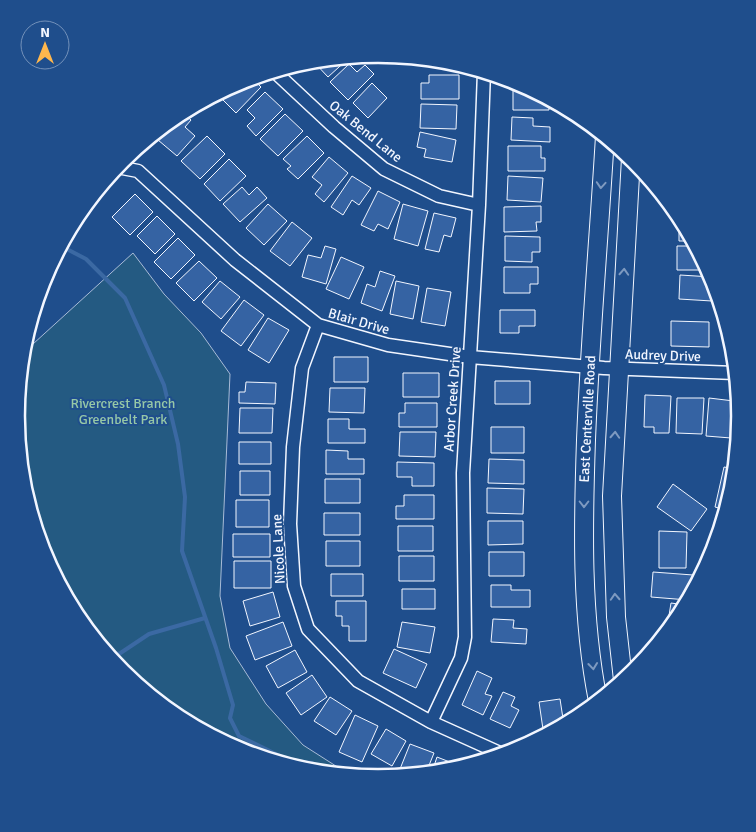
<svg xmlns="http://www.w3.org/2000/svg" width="756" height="832" font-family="Signika,sans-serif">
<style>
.green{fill:#245a82;stroke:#a8bbd7}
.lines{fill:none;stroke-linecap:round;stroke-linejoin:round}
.stream{stroke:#3b69a3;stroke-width:4}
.building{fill:#3563a3;stroke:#f2f6ff}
.street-casing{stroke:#f2f6ff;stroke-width:15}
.secondary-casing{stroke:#f2f6ff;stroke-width:20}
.street{stroke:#1f4e8c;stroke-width:12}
.secondary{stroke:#1f4e8c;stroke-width:18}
.oneway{stroke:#7e9ac0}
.labels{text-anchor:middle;stroke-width:4;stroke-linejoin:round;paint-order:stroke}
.street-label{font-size:14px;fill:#f2f6ff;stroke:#1f4e8c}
.park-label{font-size:14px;fill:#97c8a6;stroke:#1f4e8c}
.rim{fill:none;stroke:#f2f6ff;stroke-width:2.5}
</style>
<rect width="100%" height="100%" fill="#1f4e8c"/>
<path class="green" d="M133 253 164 294 201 333 230 374 220 596 230 648 266 704 303 745 350 775 307 771 239 750 177 717 122 672 77 617 44 554 23 486 16 416 22 354Z"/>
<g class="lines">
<path class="stream" d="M61 246 86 259 125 298 164 385 178 444 185 497 182 551 216 648 233 705 230 718 239 736 288 760 312 763 321 772
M106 651 119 654 149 634 205 618"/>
</g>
<path class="building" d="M350 57 328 77 313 61Z
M349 64 357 72 365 65 374 74 348 100 330 82Z
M429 75H459V99H421V83H429Z
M252 78 261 87 236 113 218 95 240 82Z
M372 83 387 98 368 118 353 103Z
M513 86H524L549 99V110H513Z
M265 92 283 109 256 136 247 126 255 118 247 110Z
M421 104 457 105 456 129 420 128Z
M182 112 191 120 185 127 195 136 177 156 158 140Z
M285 114 303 131 278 156 260 139Z
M512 117 533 118V126L550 127V142L511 140Z
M420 132 456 140 452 162 424 157 426 149 417 147Z
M207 136 225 154 200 179 181 161Z
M307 136 324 153 298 179 287 169 291 166 283 159Z
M508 146H541V158H545V171H508Z
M329 157 348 173 324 202 315 194 322 185 312 177Z
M229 159 246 176 220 201 204 184Z
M352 176 371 188 359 205 352 200 343 215 331 207Z
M508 176 543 178 541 202 507 200Z
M242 187 249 195 257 187 267 198 240 222 223 204Z
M378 191 400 202 388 229 378 224 374 231 361 225Z
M135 194 153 212 130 235 112 217Z
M268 204 287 221 264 245 246 228Z
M403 204 428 211 418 246 394 239Z
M541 206V222H536L537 231 504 232V207Z
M434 213 456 218 451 237 444 235 439 252 425 249Z
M157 216 175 234 155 254 137 236Z
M679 216 693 241H679Z
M292 222 312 238 290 266 270 251Z
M505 236 540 237V252H532V262L505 261Z
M178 238 195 255 171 279 154 262Z
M325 246 336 249 326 284 302 277 308 255 321 258Z
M677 246H695L708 270H677Z
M341 257 364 267 349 299 326 289Z
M199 261 217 278 194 301 176 283Z
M504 267H538V284H530V293H504Z
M380 271 395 276 382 311 361 303 367 284 375 287Z
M680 275 712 277V301L679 299Z
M220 281 240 297 221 319 202 302Z
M396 281 419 286 413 319 390 314Z
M427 288 451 292 445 326 421 322Z
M244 300 264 315 241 346 221 331Z
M500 310H535V326H519V333H500Z
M268 318 289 330 269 363 248 350Z
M671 321 709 322V347L671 346Z
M334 357H368V382H334Z
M403 373H439V397H403Z
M495 381H530V404H495Z
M246 382 276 383 275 404 239 403V392H245Z
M330 388H365L364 413 329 412Z
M645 395 671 396 669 433H654V427H644Z
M677 398H704L702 434 676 433Z
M709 398 734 401 731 438 706 436Z
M405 403H437V427H399V413H405Z
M240 408H273L272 433H239Z
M328 419H349V429H365V443H328Z
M491 427H524V453H491Z
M400 432H436L435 457 399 456Z
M239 442H271V464H239Z
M326 450 348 451V459H364V474H326Z
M489 459 524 460V484L488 483Z
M397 462 434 463V486H412V477H397Z
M724 467 735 469 733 487 726 510 715 507Z
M240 471H270V495H240Z
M325 479H360V503H325Z
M673 484 707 509 691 531 657 507Z
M487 488 524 489 523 514 487 513Z
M404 495H434V519H396V506H404Z
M236 500H269V527H236Z
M324 513H360V535H324Z
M488 521H523V544L488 545Z
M398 526H433V551H398Z
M659 531 687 532 686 568H659Z
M233 534H270V557H233Z
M326 541H360V566H326Z
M489 552H524V576H489Z
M399 556H434V581H399Z
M234 561H271V588H234Z
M653 572 693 575 692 584H696L688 600 651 597Z
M331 574H363V596H331Z
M491 585H511V590H530V607H491Z
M402 589H435V609H402Z
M273 592 280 617 250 626 243 601Z
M336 601H366V641H349V626H342V616H336Z
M671 603 685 605 670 628H667Z
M493 619 514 620 513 628 527 629 526 644 491 642Z
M283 622 292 646 255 660 246 636Z
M402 622 435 627 430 653 397 647Z
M394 649 427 664 416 688 383 673Z
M295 650 307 672 278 688 266 666Z
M477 671 492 678 485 694 492 696 483 715 462 705Z
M312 675 327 697 301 715 286 693Z
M503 692 515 697 511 706 519 710 510 728 490 719Z
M330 697 352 711 336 735 314 721Z
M560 699 564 725 544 736 539 702Z
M355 715 378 726 362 762 339 752Z
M386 729 406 741 392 766 371 754Z
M410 744 434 753 426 773 402 775 398 774Z
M437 757 460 766V767L432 772Z"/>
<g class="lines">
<g class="street-casing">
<path id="street" d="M274 71 334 127 384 169 439 196 479 205
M117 167 138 171 235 260 318 325 388 345 470 357 604 368 735 373
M318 325 302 368 293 447 290 524 294 586 308 629 358 681 431 722 502 754
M431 722 461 658 465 637 463 473 479 205 484 72"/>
</g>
<g class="secondary-casing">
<path id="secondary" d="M623 680 616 617 612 496 631 158
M598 701C581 615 583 527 586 440 590 338 599 237 605 136"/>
</g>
<use href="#street" class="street"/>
<use href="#secondary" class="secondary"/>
</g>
<defs><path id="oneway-chevron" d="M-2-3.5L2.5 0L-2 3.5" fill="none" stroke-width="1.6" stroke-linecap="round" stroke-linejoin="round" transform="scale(1.25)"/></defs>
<g class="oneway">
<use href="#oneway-chevron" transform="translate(601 185) rotate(94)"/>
<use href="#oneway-chevron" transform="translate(624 272) rotate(-87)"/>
<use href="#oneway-chevron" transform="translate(615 435) rotate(-87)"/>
<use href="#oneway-chevron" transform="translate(584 504) rotate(90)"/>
<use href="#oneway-chevron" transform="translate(615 597) rotate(-93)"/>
<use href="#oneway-chevron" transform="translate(593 666) rotate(84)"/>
</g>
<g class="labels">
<g class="street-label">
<text transform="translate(366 131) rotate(39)" y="5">Oak Bend Lane</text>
<text transform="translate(359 321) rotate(16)" y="5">Blair Drive</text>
<text transform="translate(663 355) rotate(2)" y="5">Audrey Drive</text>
<text transform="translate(452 399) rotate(-86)" y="5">Arbor Creek Drive</text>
<text transform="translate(587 419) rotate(-87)" y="5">East Centerville Road</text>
<text transform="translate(278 549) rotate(-93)" y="5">Nicole Lane</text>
</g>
<g class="park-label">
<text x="123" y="408">Rivercrest Branch<tspan x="123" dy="16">Greenbelt Park</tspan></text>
</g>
</g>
<path d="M0 0H756V832H0ZM25 416a353 353 0 1 1 706 0a353 353 0 1 1-706 0Z" fill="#1f4e8c" fill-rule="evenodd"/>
<path class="rim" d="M25 416a353 353 0 1 1 706 0a353 353 0 1 1-706 0Z"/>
<g transform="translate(45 45)"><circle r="24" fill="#1f4e8c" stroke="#7391ba"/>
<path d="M0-4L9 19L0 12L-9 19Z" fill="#ffb74d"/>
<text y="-8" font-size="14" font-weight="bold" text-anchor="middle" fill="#f2f6ff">N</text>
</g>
</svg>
